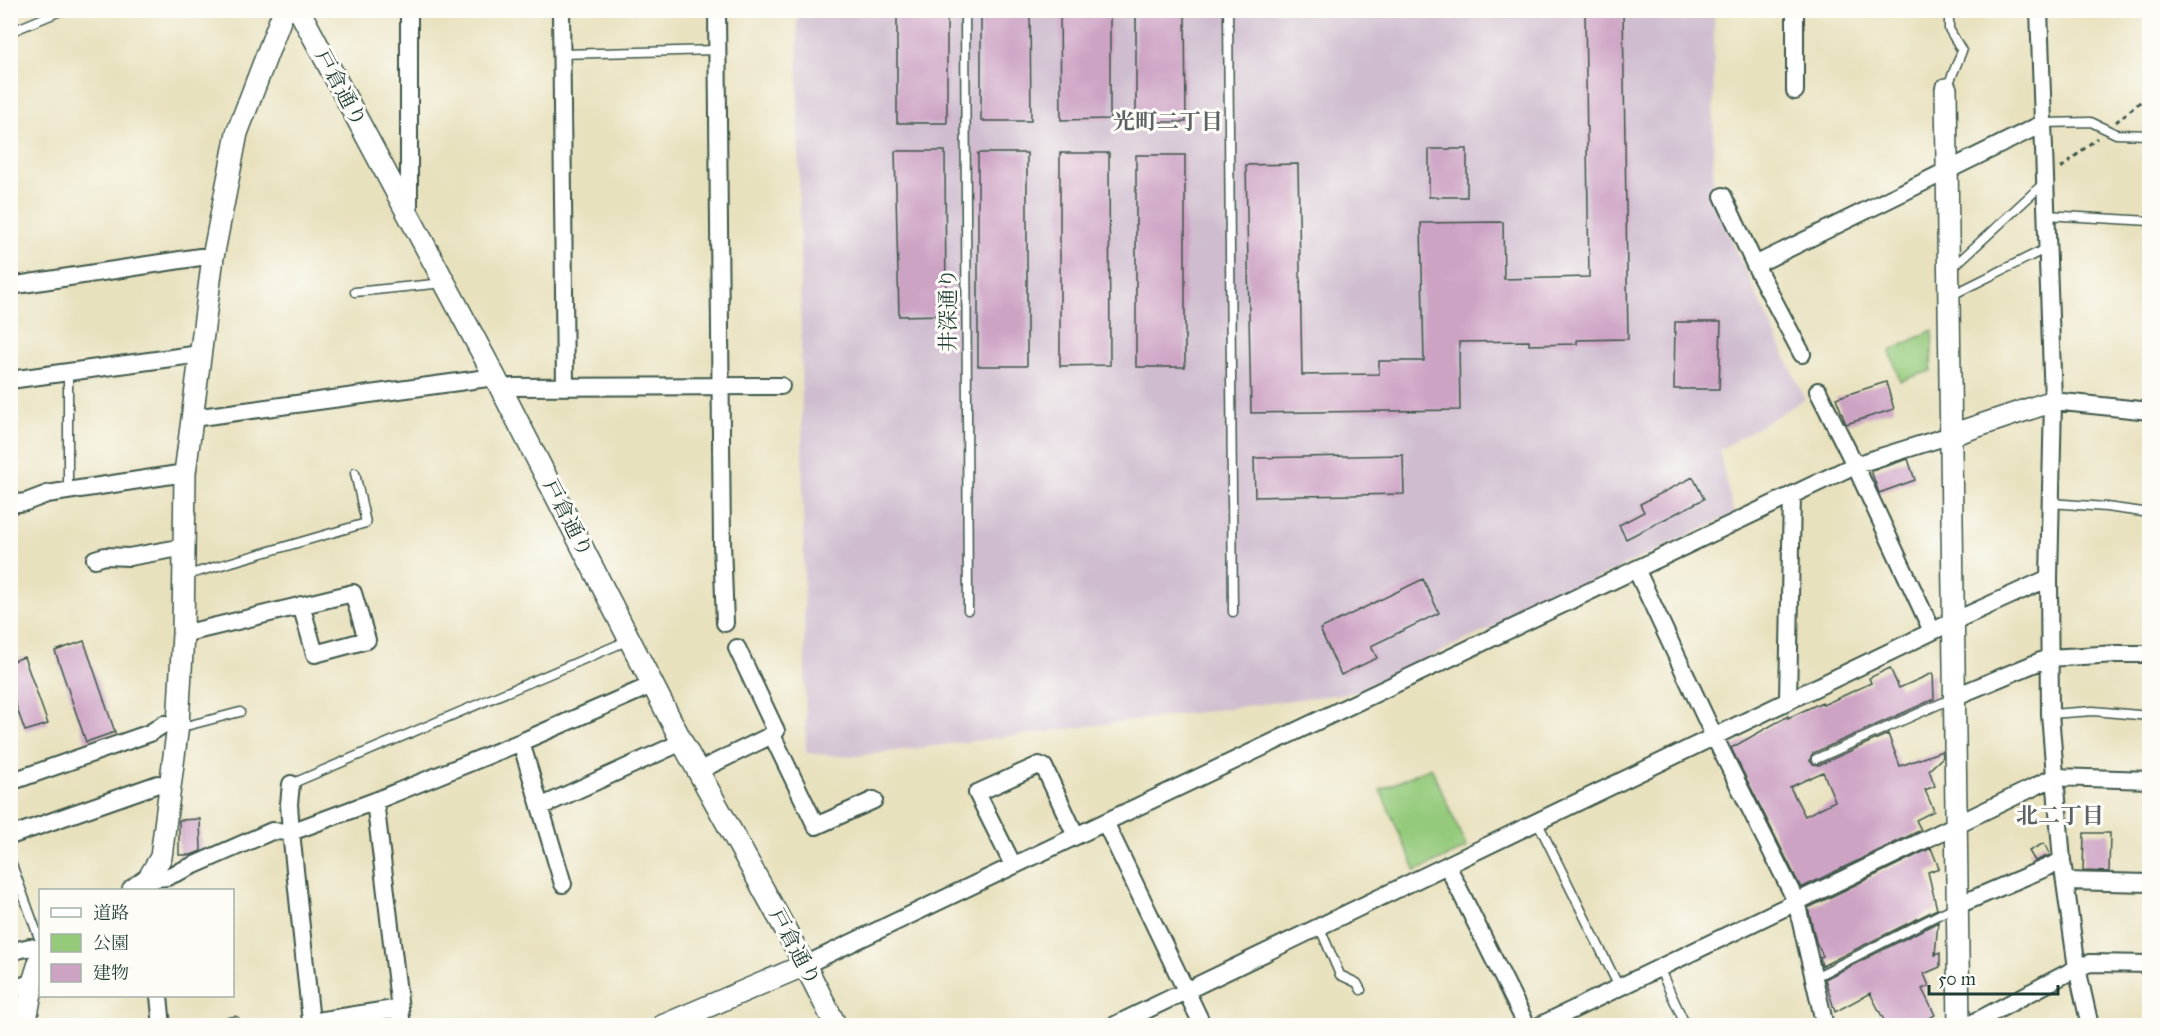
<svg xmlns="http://www.w3.org/2000/svg" width="2160" height="1036" font-family="'IM FELL Great Primer','Noto Serif JP',serif">
<style>
.industrial{fill:#cfbdcf}
.green{fill:#95ca7b;stroke:#5a8458;stroke-width:1.5}
.building{fill:#cda3c4;fill-rule:evenodd}
.lines{fill:none;stroke-linecap:round;stroke-linejoin:round}
.service-casing{stroke:#3d5649;stroke-width:11}
.minor-casing{stroke:#3d5649;stroke-width:20}
.tertiary-casing{stroke:#3d5649;stroke-width:24}
.path{stroke:#3d5649;stroke-width:3;stroke-dasharray:4.5 4.5;stroke-linecap:butt}
.service{stroke:#fff;stroke-width:8}
.minor{stroke:#fff;stroke-width:16}
.tertiary{stroke:#fff;stroke-width:21}
.labels{text-anchor:middle;stroke-width:6;stroke-linejoin:round;paint-order:stroke}
.street-label{font-size:21px;fill:#1f3d34;stroke:#fdfcf7}
.neighbourhood-label{font-size:22px;font-weight:bold;fill:#5c6166;stroke:#fdfcf7}
</style>
<rect width="100%" height="100%" fill="#fdfcf7"/>
<filter id="ink" filterUnits="userSpaceOnUse"><feTurbulence type="fractalNoise" baseFrequency=".0167" numOctaves="2"/><feDisplacementMap in="SourceGraphic" scale="12" xChannelSelector="R" yChannelSelector="G"/><feConvolveMatrix kernelMatrix="1 2 1 2 8 2 1 2 1" color-interpolation-filters="sRGB"/></filter>
<filter id="wash" filterUnits="userSpaceOnUse"><feTurbulence type="fractalNoise" baseFrequency=".008" numOctaves="4" result="noise"/><feDisplacementMap in="SourceGraphic" scale="24" xChannelSelector="R" yChannelSelector="G"/><feGaussianBlur stdDeviation="1.35" result="paint"/><feColorMatrix in="noise" values="0 0 0 0 0 0 0 0 0 0 0 0 0 0 0 0 0 1.4 0 .05"/><feComposite in="paint" operator="in"/></filter>
<g filter="url(#wash)">
<rect width="100%" height="100%" fill="#e8e1be"/>
<path class="industrial" d="M797 11H1714L1713 200 1805 399 1719 450 1734 514 1355 692 849 757 806 753Z"/>
<path class="green" d="M1933 330 1931 371 1900 381 1890 351Z
M1431 767 1467 848 1416 871 1380 790Z"/>
<g id="blocks">
<path class="building" d="M897 10H947V123H897Z
M981 10H1030L1031 121H981Z
M1060 10H1110V119L1061 120Z
M1136 10H1185L1186 122H1136Z
M1585 10H1623L1628 339 1577 340V344L1529 345V341L1459 342 1460 410 1251 413 1246 165 1298 164 1302 375 1379 374V361H1424L1421 223 1503 222 1504 279 1589 277Z
M1429 149H1467V197H1429Z
M895 151H945L946 315 899 316Z
M978 153H1027V366H978Z
M1060 153H1109L1110 365 1060 366Z
M1136 155H1185V367H1136Z
M1675 322H1721L1719 389H1674Z
M1886 382 1894 409 1846 424 1836 398Z
M1403 455 1404 494 1255 497 1254 458Z
M1908 459 1915 480 1879 493 1871 471Z
M1693 477 1704 499 1626 539 1619 525 1644 512 1640 504Z
M1423 579 1439 613 1371 646 1377 658 1341 675 1320 629Z
M84 641 115 732 86 742 55 651Z
M24 657 48 724 25 731 10 689V662Z
M1890 668 1899 688 1933 673 1934 699 1813 753 1811 756 1810 761 1813 764 1819 765 1888 734 1900 766 1942 751 1943 757 1929 770 1935 786 1925 790 1934 811 1916 820 1921 830 1801 888 1731 748 1788 716V718L1822 702 1823 705 1871 683 1869 678ZM1823 772 1835 801 1805 816 1790 787Z
M200 819 201 851 191 855H179V820Z
M2084 833H2110L2109 872 2083 871Z
M2044 843 2050 855 2035 861 2029 851Z
M1931 848 1939 868 1928 872 1937 909 1822 966 1820 957 1823 956 1816 942 1808 908Z
M1938 922 1935 955 1940 953V967L1924 974 1929 986 1922 989 1935 1015 1926 1020 1929 1026H1887L1870 993 1835 1012 1825 979Z"/>
</g>
</g>
<g filter="url(#ink)">
<use href="#blocks" fill-opacity="0" stroke="#3d5649" stroke-width="1.5"/>
<g class="lines">
<g class="service-casing">
<path id="service" d="M965 10 968 610
M1228 10 1233 612
M10 32 63 10
M561 54 717 50
M1947 88 1962 51 1949 29V10
M2044 123 2091 122 2116 134 2150 135
M2046 215 2150 221
M1952 268 2044 183
M355 292 444 283
M1950 296 2047 248
M68 373V491
M2050 503 2106 507 2150 513
M185 573H194L366 523 355 473
M10 609 11 613
M2050 714 2093 711 2150 716
M178 725H190L240 712
M1816 759 1953 698
M291 784 629 640
M1537 821 1619 987
M10 859 40 941
M1319 926 1340 975 1357 983 1361 990
M1659 968 1686 1026
M1815 977 1956 906
M207 1026 235 1021V1026"/>
</g>
<g class="minor-casing">
<path id="minor" d="M409 10V215
M561 10 565 386
M717 10 722 544 725 623
M2039 10 2053 401 2049 578 2050 714 2062 861 2077 968 2090 1026
M1795 91V10
M1723 196 1755 265 1802 354
M1755 265 2044 123
M10 286 200 257H213
M10 380 200 354
M501 387 781 386
M1818 391 1855 465 1932 631
M2053 401 2150 411
M193 418 495 377
M10 504 26 502 47 494 185 473
M95 559 105 556 129 557 185 547
M1636 569 1714 736 1796 901 1825 1026
M183 634 353 593 367 640 315 654 301 605
M737 648 776 731 772 735
M1954 697 2048 658 2117 654H2150
M1788 700 1792 495
M521 742 563 884
M698 771 772 735 816 826 874 800
M10 782 150 733 164 724 178 725
M291 784 289 804 291 832 311 1022 400 1008
M375 801 402 1026
M540 807 682 742
M1105 822 1203 1026
M10 836 158 784 169 786
M1013 865 977 793 1039 765 1044 767 1076 836
M1447 865 1527 1026
M2065 881 2150 883
M149 887 148 879 167 877 272 831 291 832 375 801 521 742 652 685
M1956 906 2062 861
M10 952 30 947 40 951
M805 965 1855 465 1951 435
M10 990 33 982
M159 996 162 1026
M1113 1026 1954 621 2049 578
M1539 1026 2055 777 2150 780
M1967 1026 2077 968 2090 963 2150 964"/>
</g>
<g class="tertiary-casing">
<path id="tertiary" d="M299 10 495 377 682 742 805 965 836 1026
M1946 89 1959 1026
M1951 435 2053 401
M133 890 148 879 161 857 178 725 183 634 185 473 213 257 237 133 284 10
M25 1026 33 982 40 960
M662 1026 805 965"/>
</g>
<path class="path" d="M2116 122 2150 94
M2061 168 2097 138"/>
<use href="#service" class="service"/>
<use href="#minor" class="minor"/>
<use href="#tertiary" class="tertiary"/>
</g>
</g>
<g class="labels">
<g class="street-label">
<text transform="translate(341 88) rotate(62)" y="7">戸倉通り</text>
<text transform="translate(948 310) rotate(-90)" y="7">井深通り</text>
<text transform="translate(568 518) rotate(63)" y="7">戸倉通り</text>
<text transform="translate(795 947) rotate(62)" y="7">戸倉通り</text>
</g>
<g class="neighbourhood-label">
<text x="1168" y="129">光町二丁目</text>
<text x="2060" y="823">北二丁目</text>
</g>
</g>
<rect width="2160" height="1036" fill="none" stroke="#fdfcf7" stroke-width="36"/>
<rect x="39" y="889" width="195" height="108" fill="#fdfcf7" stroke="#a4b0a9" stroke-width="1.5"/>
<rect x="51" y="908" width="30" height="9" fill="#ffffff" stroke="#a4b0a9" stroke-width="1.5"/>
<text x="93" y="919" font-size="18" fill="#1f3d34">道路</text>
<rect x="51" y="934" width="30" height="18" fill="#95ca7b" stroke="#a4b0a9" stroke-width="1.5"/>
<text x="93" y="949" font-size="18" fill="#1f3d34">公園</text>
<rect x="51" y="964" width="30" height="18" fill="#cda3c4" stroke="#a4b0a9" stroke-width="1.5"/>
<text x="93" y="979" font-size="18" fill="#1f3d34">建物</text>
<path d="M1929 985v9h129v-9" fill="none" stroke="#1f3d34" stroke-width="3"/>
<text x="1938" y="985" font-size="18" fill="#1f3d34" stroke="#fdfcf7" stroke-width="4.5" paint-order="stroke">50 m</text>
</svg>
